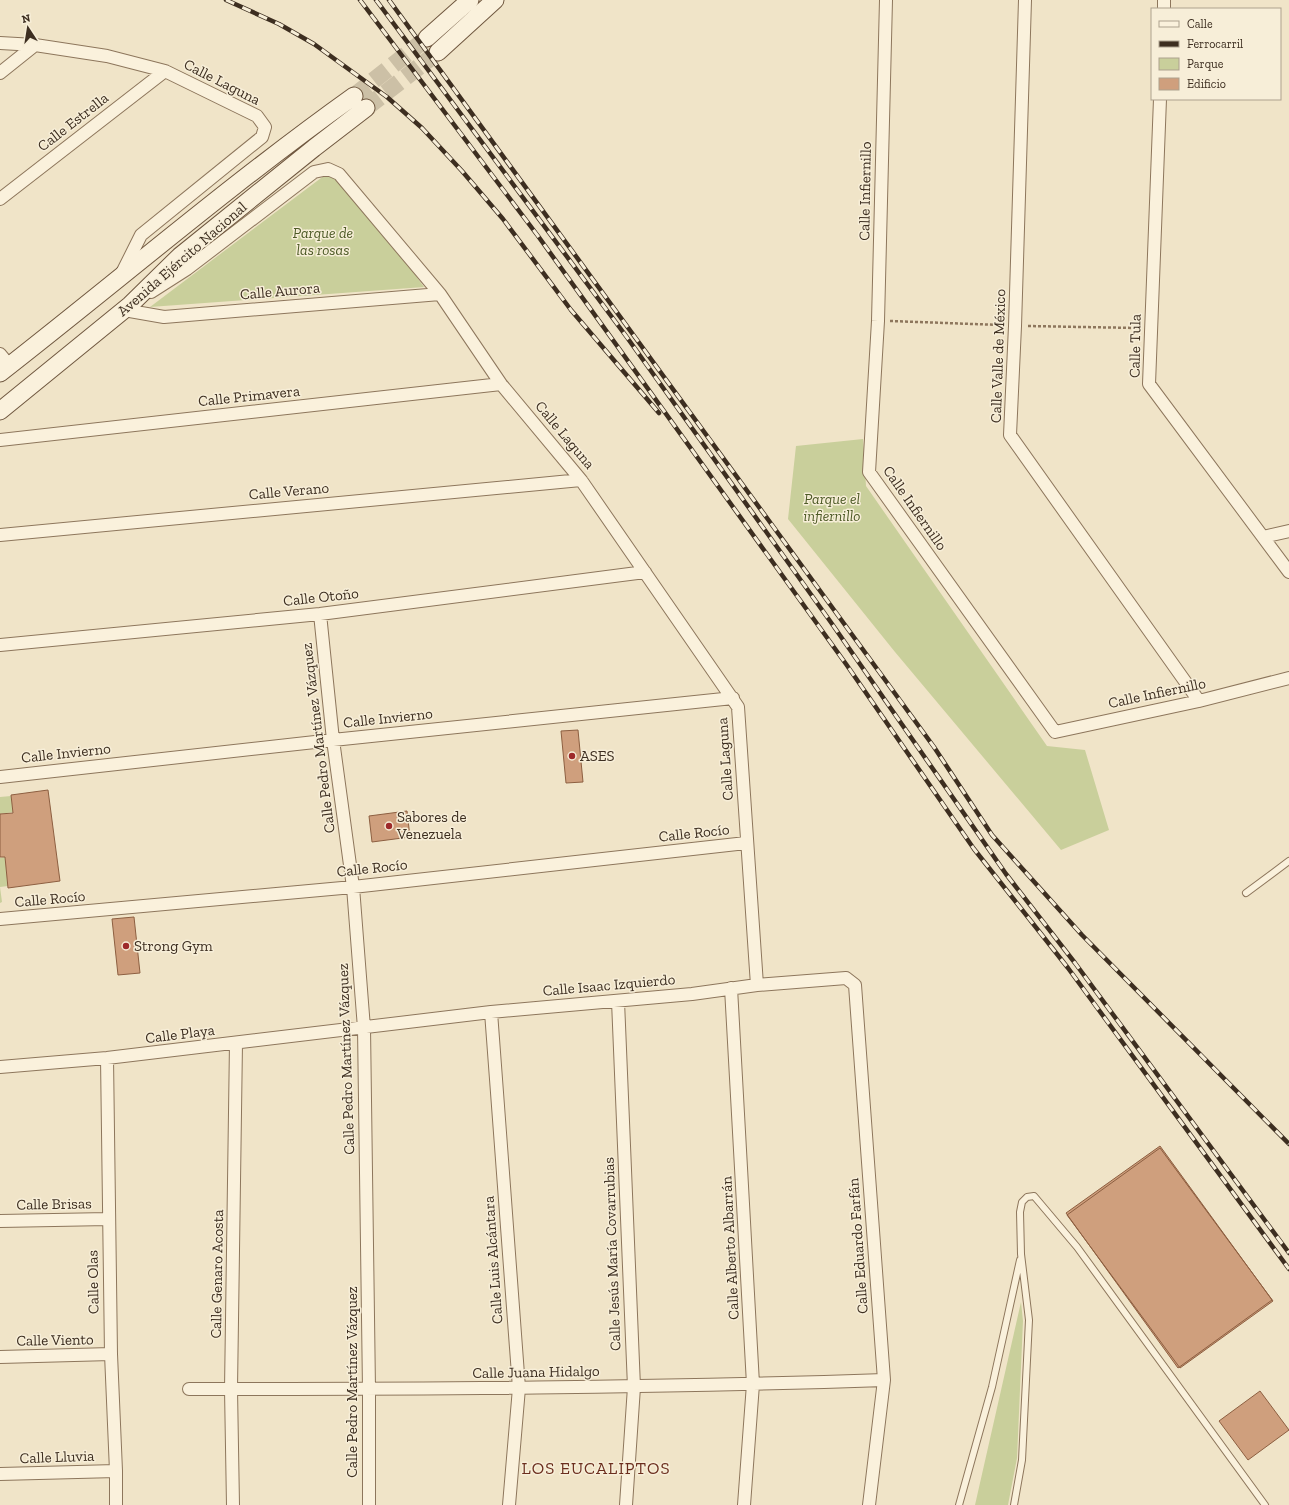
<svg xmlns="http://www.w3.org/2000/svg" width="1289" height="1505" font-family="'Zilla Slab',serif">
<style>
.green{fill:#c9cf9b}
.building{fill:#cf9f7d;stroke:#8d5f41}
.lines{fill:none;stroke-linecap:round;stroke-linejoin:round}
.secondary-tunnel{stroke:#ccc0a6;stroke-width:17;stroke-dasharray:17 8;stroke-linecap:butt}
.service-casing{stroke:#8d765c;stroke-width:8}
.minor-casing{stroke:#8d765c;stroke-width:14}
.secondary-casing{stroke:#6f573f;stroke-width:19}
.path{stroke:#8d765c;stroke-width:2.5;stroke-dasharray:3 2;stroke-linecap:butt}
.service{stroke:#faf1dc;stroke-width:6}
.minor{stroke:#faf1dc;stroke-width:12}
.secondary{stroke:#faf1dc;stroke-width:17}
.rail-casing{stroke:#3d2e20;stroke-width:4.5}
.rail{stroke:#f7eed8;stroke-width:3;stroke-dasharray:9;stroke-linecap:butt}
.poi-dot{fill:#9e2a2b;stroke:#f7eed8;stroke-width:1.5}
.labels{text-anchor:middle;stroke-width:3;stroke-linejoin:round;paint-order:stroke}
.street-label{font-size:15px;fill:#3d2e20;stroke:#f7eed8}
.park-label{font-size:15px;font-style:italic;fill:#4d5a26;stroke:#f7eed8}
.poi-label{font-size:15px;fill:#3d2e20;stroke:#f7eed8;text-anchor:start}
.quarter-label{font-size:17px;letter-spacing:1px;fill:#6b2e1e;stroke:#f7eed8}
</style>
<rect width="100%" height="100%" fill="#f0e4c8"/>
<path class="green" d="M329 172 378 224 424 287 150 307Z
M863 439 866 486 1047 746 1085 750 1109 830 1061 850 895 652 788 519 796 446Z
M11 796 13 812 0 814V797Z
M5 857 8 886 0 887 2 902 0 903V858Z
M1021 1302 1023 1321 1017 1458 1008 1505H975Z"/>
<path class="building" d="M578 730 583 782 566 783 561 731Z
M48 790 60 881 8 888 5 857H0V814L13 813 11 795Z
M407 811 410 837 372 842 369 816Z
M134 917 140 973 118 975 112 919Z
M1160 1146 1272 1300 1178 1368 1066 1213Z
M1160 1148 1273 1301 1180 1368 1067 1215Z
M1260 1391 1289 1430 1248 1460 1219 1421Z"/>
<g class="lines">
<path class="secondary-tunnel" d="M354 96 427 38
M366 108 438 52"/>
<g class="service-casing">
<path id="service" d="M1246 893 1289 861
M959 1505 992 1387 1020 1260
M1014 1505 1022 1460 1029 1320 1021 1254 1020 1212 1022 1202 1027 1197 1034 1196 1077 1247 1265 1505"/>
</g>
<g class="minor-casing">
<path id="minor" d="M886 0 878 321 869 472 1055 732 1199 701 1289 678
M1025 0 1015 326 1010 435 1199 701
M1164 9V0
M0 43 35 45 107 56 165 71 257 116 265 127 262 137 141 235 122 273
M0 73 35 45
M1160 99 1149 384 1289 572
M0 199 165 71
M151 292 187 269 314 172 328 169 339 174 440 294 501 384 581 480 738 707 757 985
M124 310 164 317 440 294
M0 354 10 366
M0 440 501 384
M0 535 581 480
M1263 537 1289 531
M320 614 333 740 353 887 364 1028 369 1389V1505
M0 645 320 614 645 572
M0 777 333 740 733 698
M0 919 353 887 746 843
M731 988 753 1384 744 1505
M618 1001 634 1387 626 1505
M491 1012 519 1388 509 1505
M107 1058 111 1354 116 1471V1505
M0 1067 107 1058 491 1012 692 994 757 985 846 978 855 985 884 1380 869 1505
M0 1221 108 1219
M0 1357 111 1354
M189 1389C421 1389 652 1388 884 1380
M0 1474 116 1471
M233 1505 231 1389 236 1043"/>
</g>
<g class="secondary-casing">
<path id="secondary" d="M427 38 470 0
M438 52 495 0
M0 373C118 281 232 183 354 96
M0 411 130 305 180 256 314 148 366 108"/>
</g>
<path class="path" d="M890 321 1001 325
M1028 326 1137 328"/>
<use href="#service" class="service"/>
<use href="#minor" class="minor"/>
<use href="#secondary" class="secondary"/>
<g class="rail-casing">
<path id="rail" d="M226 0 279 24 314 44 387 97 422 128 462 171 503 219 571 310 659 413
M360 0 538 236 846 664 974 849 1068 968 1289 1269
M376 0 626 336 830 621 1006 874 1075 963 1289 1253
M389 0 934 747 992 835 1082 935 1289 1144"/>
</g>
<use href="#rail" class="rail"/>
</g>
<g class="poi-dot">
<circle cx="572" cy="756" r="4"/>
<circle cx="389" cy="826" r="4"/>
<circle cx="126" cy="946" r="4"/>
</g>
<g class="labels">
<g class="street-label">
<text transform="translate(222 82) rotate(27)" y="5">Calle Laguna</text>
<text transform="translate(73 122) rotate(-38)" y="5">Calle Estrella</text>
<text transform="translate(865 191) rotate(-89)" y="5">Calle Infiernillo</text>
<text transform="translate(182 259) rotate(-41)" y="5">Avenida Ejército Nacional</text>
<text transform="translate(280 291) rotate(-5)" y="5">Calle Aurora</text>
<text transform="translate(1135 346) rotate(-89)" y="5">Calle Tula</text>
<text transform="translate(998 356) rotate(-88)" y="5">Calle Valle de México</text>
<text transform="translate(249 396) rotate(-6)" y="5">Calle Primavera</text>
<text transform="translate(565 435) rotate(50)" y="5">Calle Laguna</text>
<text transform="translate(289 491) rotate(-5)" y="5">Calle Verano</text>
<text transform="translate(915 508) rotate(55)" y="5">Calle Infiernillo</text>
<text transform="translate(321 597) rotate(-6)" y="5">Calle Otoño</text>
<text transform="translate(1157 693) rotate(-12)" y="5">Calle Infiernillo</text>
<text transform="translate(388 718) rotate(-6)" y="5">Calle Invierno</text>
<text transform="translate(318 738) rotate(-97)" y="5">Calle Pedro Martínez Vázquez</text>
<text transform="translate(66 753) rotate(-6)" y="5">Calle Invierno</text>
<text transform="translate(725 759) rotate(-94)" y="5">Calle Laguna</text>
<text transform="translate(694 833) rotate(-6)" y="5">Calle Rocío</text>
<text transform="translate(372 868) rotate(-6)" y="5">Calle Rocío</text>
<text transform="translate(50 899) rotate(-5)" y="5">Calle Rocío</text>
<text transform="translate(609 985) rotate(-5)" y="5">Calle Isaac Izquierdo</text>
<text transform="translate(180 1034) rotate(-7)" y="5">Calle Playa</text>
<text transform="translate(346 1059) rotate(-92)" y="5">Calle Pedro Martínez Vázquez</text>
<text transform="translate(54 1204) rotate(-1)" y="5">Calle Brisas</text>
<text transform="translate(858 1246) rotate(-94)" y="5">Calle Eduardo Farfán</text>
<text transform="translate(730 1248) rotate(-93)" y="5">Calle Alberto Albarrán</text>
<text transform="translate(612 1254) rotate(-92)" y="5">Calle Jesús María Covarrubias</text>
<text transform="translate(493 1260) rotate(-94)" y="5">Calle Luis Alcántara</text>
<text transform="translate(217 1274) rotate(-89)" y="5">Calle Genaro Acosta</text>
<text transform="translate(93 1282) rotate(-91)" y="5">Calle Olas</text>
<text transform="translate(55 1340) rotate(-1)" y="5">Calle Viento</text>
<text transform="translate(536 1372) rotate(-1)" y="5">Calle Juana Hidalgo</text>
<text transform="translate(352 1382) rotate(-90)" y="5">Calle Pedro Martínez Vázquez</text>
<text transform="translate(57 1457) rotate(-2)" y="5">Calle Lluvia</text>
</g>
<g class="park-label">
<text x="323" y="238">Parque de<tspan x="323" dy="17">las rosas</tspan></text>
<text x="832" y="504">Parque el<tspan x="832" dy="17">infiernillo</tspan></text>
</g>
<g class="poi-label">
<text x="580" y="761">ASES</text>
<text x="397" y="822">Sabores de<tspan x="397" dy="17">Venezuela</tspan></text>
<text x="134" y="951">Strong Gym</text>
</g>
<g class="quarter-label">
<text x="596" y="1474">LOS EUCALIPTOS</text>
</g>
</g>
<rect x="1151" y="8" width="130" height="92" fill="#f7eed8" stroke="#ada18e"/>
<rect x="1159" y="21" width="20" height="6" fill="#faf1dc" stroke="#ada18e"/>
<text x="1187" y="28" font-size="12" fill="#3d2e20">Calle</text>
<rect x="1159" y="41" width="20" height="6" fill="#3d2e20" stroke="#ada18e"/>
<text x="1187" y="48" font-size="12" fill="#3d2e20">Ferrocarril</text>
<rect x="1159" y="58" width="20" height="12" fill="#c9cf9b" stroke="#ada18e"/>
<text x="1187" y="68" font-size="12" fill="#3d2e20">Parque</text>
<rect x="1159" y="78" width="20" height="12" fill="#cf9f7d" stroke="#ada18e"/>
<text x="1187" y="88" font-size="12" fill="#3d2e20">Edificio</text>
<g transform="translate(28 28) rotate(348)" stroke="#f7eed8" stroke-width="3" paint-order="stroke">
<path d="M0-3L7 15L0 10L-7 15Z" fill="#3d2e20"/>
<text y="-6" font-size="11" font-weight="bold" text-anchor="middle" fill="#3d2e20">N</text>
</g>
</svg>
